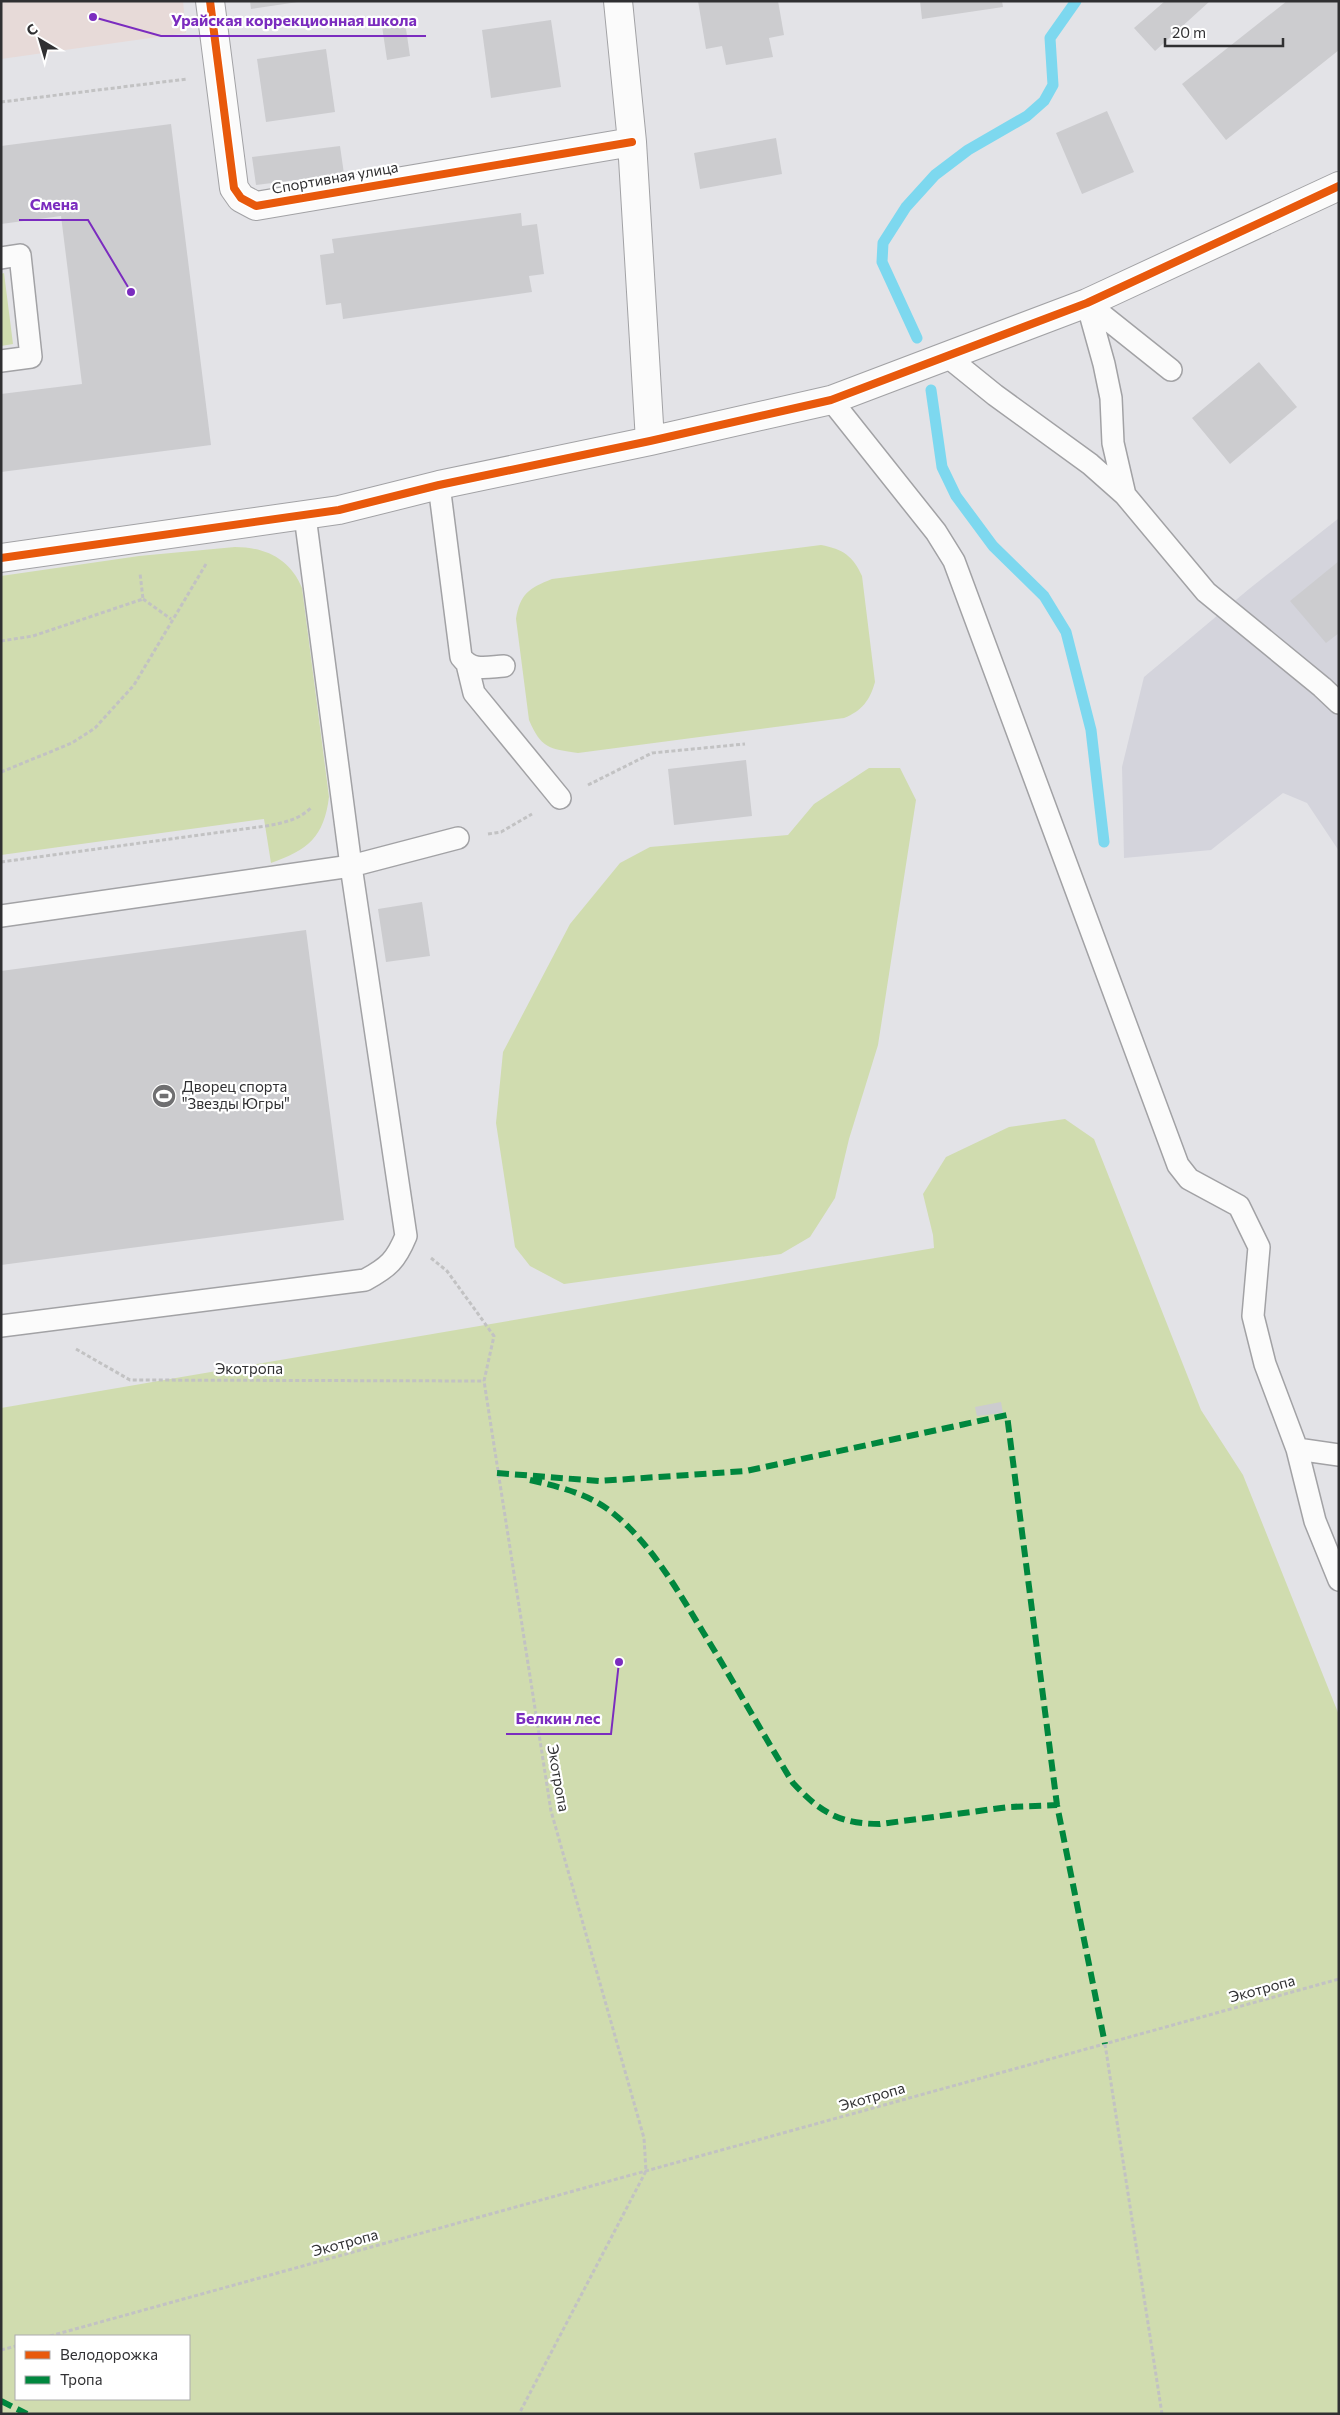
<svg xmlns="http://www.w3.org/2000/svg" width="1340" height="2415" font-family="Commissioner,sans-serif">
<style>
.built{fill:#d4d4dc}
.education{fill:#e7dad8}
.green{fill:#d0dcaf;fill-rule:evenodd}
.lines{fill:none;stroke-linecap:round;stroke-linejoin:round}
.stream{stroke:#7dd8ef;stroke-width:11}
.building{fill:#cccccf}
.service-casing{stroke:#a2a2a5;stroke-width:24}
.minor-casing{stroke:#a2a2a5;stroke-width:30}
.path{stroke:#c2c2c3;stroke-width:3;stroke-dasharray:4 2.5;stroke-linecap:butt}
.service{stroke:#fbfbfb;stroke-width:21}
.minor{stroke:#fbfbfb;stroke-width:28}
.quiet{stroke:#00873e;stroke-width:6;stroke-dasharray:12 6;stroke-linecap:butt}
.cycleway-casing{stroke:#fff;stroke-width:11}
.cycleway{stroke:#e8590c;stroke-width:8}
.labels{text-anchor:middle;stroke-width:4.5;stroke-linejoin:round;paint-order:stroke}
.street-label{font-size:15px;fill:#303032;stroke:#fff}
.poi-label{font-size:15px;fill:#303032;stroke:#fff;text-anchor:start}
.leader{fill:none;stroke:#7b2cbf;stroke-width:2}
.callout-dot{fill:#7b2cbf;stroke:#fff;stroke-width:2}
.callout-label{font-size:16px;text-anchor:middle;font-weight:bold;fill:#7b2cbf;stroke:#fff;stroke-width:4.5;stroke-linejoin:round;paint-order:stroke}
</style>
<rect width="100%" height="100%" fill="#e3e3e7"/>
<path class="built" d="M1339 518V851L1307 803 1283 793 1211 850 1124 858 1122 767 1144 677 1249 589Z"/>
<path class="education" d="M1 1H183L186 33 1 59Z"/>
<path class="green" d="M4 273 13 344 1 346V274Z
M821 545C843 549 853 556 862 576L875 682C870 700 862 711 844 718L578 753C549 749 541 748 529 720L516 619C520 594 529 588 552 579Z
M235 547C264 547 290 558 302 588L329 797C324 837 308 850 271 863L264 819 1 855V576L139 556Z
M869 768H900L916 800 878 1045 849 1139 835 1198 810 1237 781 1254 564 1284 530 1266 515 1247 496 1123 503 1052 570 924 620 863 650 847 788 835 814 804Z
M1065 1119 1094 1139 1201 1410 1243 1475 1339 1715V2414H1V1408L934 1248 933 1235 923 1194 946 1157 1009 1127ZM16 2336H189V2399H16Z"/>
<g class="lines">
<path class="stream" d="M917 338 882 262 883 243 906 207 935 175 968 150 1027 116 1044 101 1053 85 1050 38 1076 1
M931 390 942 467 956 496 993 546 1044 596 1066 632 1091 730 1104 842"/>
</g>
<path class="building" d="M250 1H298V2L251 9Z
M698 1H778L784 35 769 38 773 57 726 65 722 46 706 49Z
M920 1H1002L1003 7 922 19Z
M1165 1H1210L1155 51 1134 28Z
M1287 1H1339V50L1226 140 1182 84Z
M551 20 561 87 491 98 482 30Z
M405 22 410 56 387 60 382 26Z
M326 49 335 112 266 122 257 59Z
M1107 111 1134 172 1082 194 1056 133Z
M171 124 211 445 1 472V394L82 384 61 216 1 224V146Z
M776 138 782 174 700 189 694 153Z
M340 146 344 174 256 185 252 157Z
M521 213 522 226 537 224 544 274 529 276 532 292 343 319 341 303 326 305 320 255 334 253 332 239Z
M1259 362 1297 407 1230 464 1192 418Z
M1339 561V633L1326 643 1290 601Z
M746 760 752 816 674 825 668 769Z
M422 902 430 956 386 962 378 909Z
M306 930 344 1220 1 1265V971Z
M1001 1402 1003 1413 977 1416 975 1407Z"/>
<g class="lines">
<g class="service-casing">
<path id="service" d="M1 258 20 255 31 357 1 361
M1087 303 1104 364 1111 398 1113 443 1125 495
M1087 303 1171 370
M948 357 995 395 1090 464 1125 495 1206 592 1322 687 1339 703
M831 400 936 532 954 561 1178 1165 1189 1179 1239 1206 1259 1247 1253 1316 1265 1364 1297 1449 1315 1521 1339 1580
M439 485 461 657C472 672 487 667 504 666
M467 664 474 693 560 798
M1 916 351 866 305 516
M1 1326 365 1280C389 1267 396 1260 406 1236L351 866 458 838
M1297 1449 1339 1455"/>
</g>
<g class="minor-casing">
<path id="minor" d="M210 1 234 188 241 198 256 206 632 142
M618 1 632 142 650 441
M1 558 339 510 439 485 650 441 831 400 1087 303 1339 186"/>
</g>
<path class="path" d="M1 102 187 79
M143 599 171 619
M1 641 33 636 143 599 140 573
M1 772 72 743 95 728 134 685 206 564
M588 785 652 753 745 744
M488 834 501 832 532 814
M1 862 266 826C283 823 298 820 311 808
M431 1258 447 1271 494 1336 484 1381 551 1811 644 2138 646 2171 519 2414
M76 1349 130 1380 484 1381
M1105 2044 1162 2414
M50 2336 1339 1979
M1 2350 16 2346"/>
<use href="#service" class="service"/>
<use href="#minor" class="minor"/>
<path class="quiet" d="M497 1473 599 1481 746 1471 1007 1415 1057 1805 1105 2044
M530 1480C560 1487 590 1494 614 1514 652 1545 678 1591 703 1632 734 1682 762 1733 793 1783 820 1812 839 1824 880 1824L1009 1807 1057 1805
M1 2401 27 2414"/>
<g class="cycleway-casing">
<path id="cycleway" d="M210 1 234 188 241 198 256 206 632 142
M1 558 339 510 439 485 650 441 831 400 1087 303 1339 186"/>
</g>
<use href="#cycleway" class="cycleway"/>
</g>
<defs>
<g id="stadium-disc" transform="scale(1.25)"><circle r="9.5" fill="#6f6f71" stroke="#fff"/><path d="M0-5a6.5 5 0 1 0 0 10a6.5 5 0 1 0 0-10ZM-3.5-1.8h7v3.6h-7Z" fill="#fff"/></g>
</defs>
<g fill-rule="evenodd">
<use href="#stadium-disc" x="164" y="1096"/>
</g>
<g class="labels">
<g class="street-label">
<text transform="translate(335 178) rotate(-10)" y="5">Спортивная улица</text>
<text x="249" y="1374">Экотропа</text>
<text transform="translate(558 1778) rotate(80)" y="5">Экотропа</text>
<text transform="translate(1262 1989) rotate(-15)" y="5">Экотропа</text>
<text transform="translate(872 2097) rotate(-16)" y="5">Экотропа</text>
<text transform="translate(345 2243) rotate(-15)" y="5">Экотропа</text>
</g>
<g class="poi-label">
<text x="182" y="1092">Дворец спорта<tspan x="182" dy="17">"Звезды Югры"</tspan></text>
</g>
</g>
<path class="leader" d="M93 17L161 36H426M131 292L88 220H19M619 1662L611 1734H506"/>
<g class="callout-dot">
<circle cx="93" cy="17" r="5"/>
<circle cx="131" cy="292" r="5"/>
<circle cx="619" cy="1662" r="5"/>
</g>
<g class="callout-label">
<text x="294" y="26">Урайская коррекционная школа</text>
<text x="54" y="210">Смена</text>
<text x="558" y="1724">Белкин лес</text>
</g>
<rect width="1340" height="2415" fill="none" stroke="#303032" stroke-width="5"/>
<rect x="15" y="2335" width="175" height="65" fill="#ffffff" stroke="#acacad"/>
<rect x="25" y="2351" width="25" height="8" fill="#e8590c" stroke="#acacad"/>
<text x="60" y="2360" font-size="15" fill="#303032">Велодорожка</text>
<rect x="25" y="2376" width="25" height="8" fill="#00873e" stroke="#acacad"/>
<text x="60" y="2385" font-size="15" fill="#303032">Тропа</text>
<g transform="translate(40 40) rotate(322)" stroke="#ffffff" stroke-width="4" paint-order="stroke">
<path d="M0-4L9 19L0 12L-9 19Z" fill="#303032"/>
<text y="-8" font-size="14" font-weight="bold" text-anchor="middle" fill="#303032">С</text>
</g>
<path d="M1165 38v8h118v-8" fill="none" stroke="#303032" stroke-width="2.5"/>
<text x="1172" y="38" font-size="15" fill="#303032" stroke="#ffffff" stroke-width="4" paint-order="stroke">20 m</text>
</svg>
